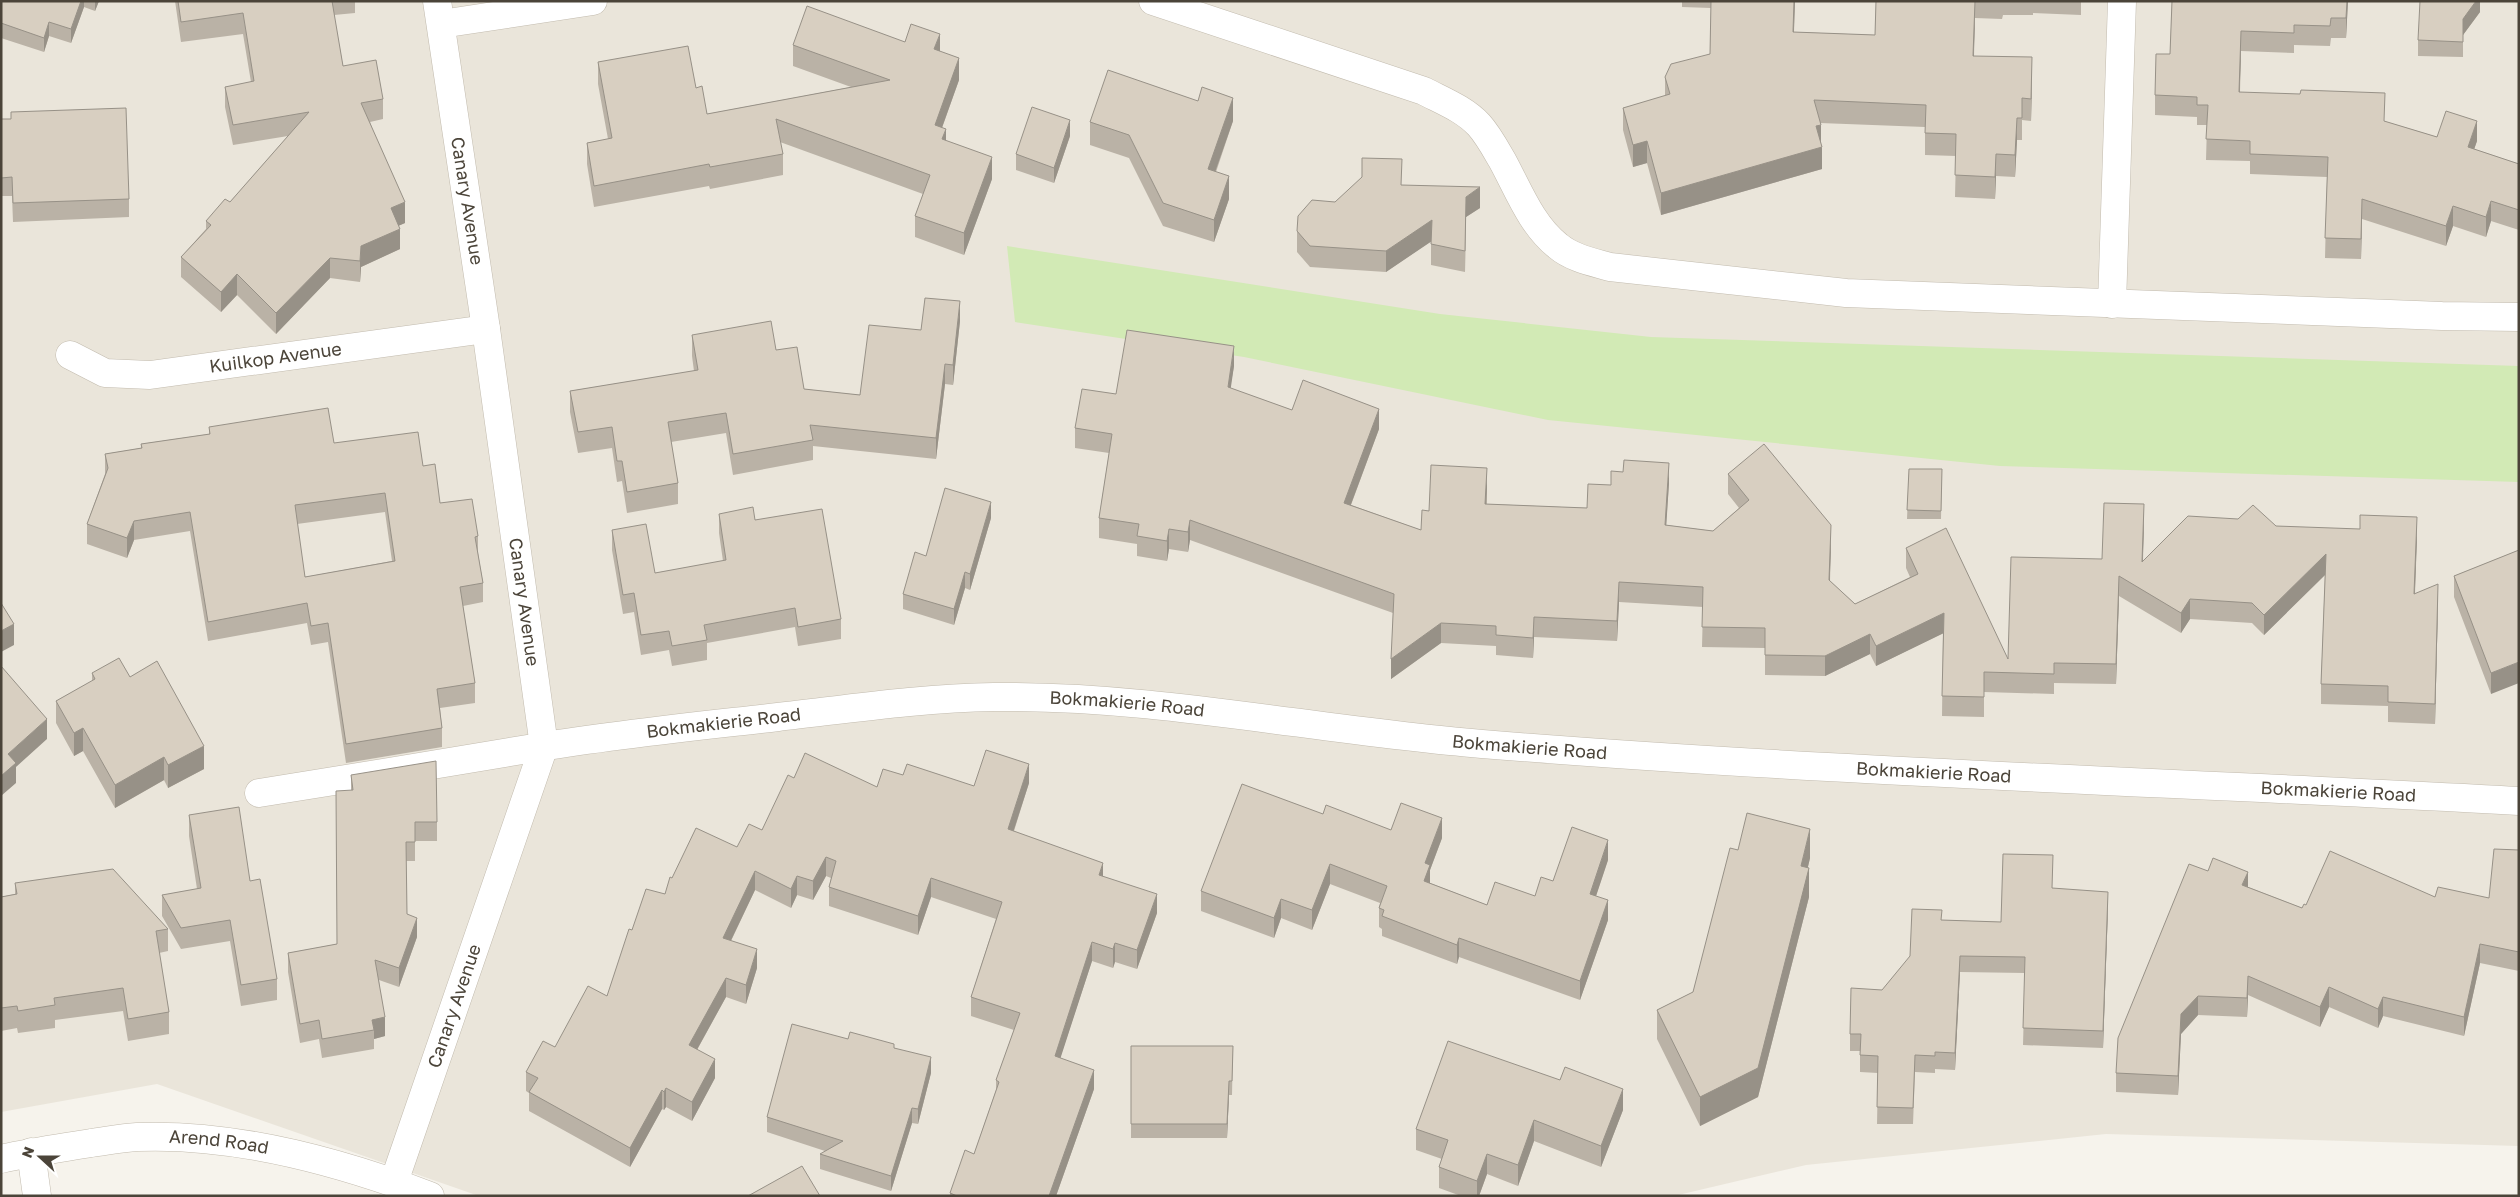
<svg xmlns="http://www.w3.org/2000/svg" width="2520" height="1197" font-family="'Golos Text',sans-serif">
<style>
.residential{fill:#eae5da}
.green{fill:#d2eab5}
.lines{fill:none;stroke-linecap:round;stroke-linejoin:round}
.minor-casing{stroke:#c2bbae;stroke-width:29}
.minor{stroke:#fff;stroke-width:28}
.wall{fill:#bab2a6;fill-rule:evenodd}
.shaded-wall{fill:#979187}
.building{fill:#d8cfc1;stroke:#979187;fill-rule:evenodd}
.labels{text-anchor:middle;stroke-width:4;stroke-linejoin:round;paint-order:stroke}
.street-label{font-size:18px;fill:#4b4439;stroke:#fff}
</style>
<rect width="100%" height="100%" fill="#f6f3ec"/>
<path class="residential" d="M1 1H2519V1146L2106 1134 1806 1165 1674 1196H479L157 1084 1 1112Z"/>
<path class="green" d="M1007 246 1440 314 1651 337 2519 366V482L2000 466 1548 420 1244 357 1015 322Z"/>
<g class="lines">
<g class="minor-casing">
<g id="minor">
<path d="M1153 1 1424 91C1443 101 1464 109 1479 125 1488 135 1495 148 1502 160 1518 189 1531 225 1558 246 1572 258 1593 262 1610 267L1846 293 2442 316 2519 317"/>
<path d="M441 24 593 1"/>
<path d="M2112 304 2122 1"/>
<path id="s1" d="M70 355 105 373 150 375 486 329"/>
<path id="s2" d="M259 793C353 778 446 763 540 747 619 734 699 726 778 717 849 709 922 698 994 697 1158 695 1319 731 1482 744 1827 772 2173 782 2519 801"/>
<path d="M31 1152 37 1196"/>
<path id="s3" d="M1 1159C31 1152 61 1148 91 1143 106 1141 122 1138 137 1137 236 1133 338 1161 430 1196"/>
<path id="s4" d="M394 1182 544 746 486 329 437 1"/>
</g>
</g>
<use href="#minor" class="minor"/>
</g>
<path class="wall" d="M1 1H99L95 11 84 7 71 43 49 36 44 52 1 38Z
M175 1H355V13L334 15 343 66 383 99V119L370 122 405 223 398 226 400 249 361 267 360 282 330 278 276 334 237 295 221 312 181 277V257L206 229V221L230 202 288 136 233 145 225 107V87L251 82 243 34 181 42Z
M1682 1H1795L1794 32 1875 35 1876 1H2081V15L2033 13V15H2003L2002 19 1975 18 1974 56 2032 79 2031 121 2022 120V140H2017L2015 177 1996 176 1995 199 1955 197 1956 156 1925 155V127L1820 123 1822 169 1661 215 1647 163 1633 167 1623 130V108L1665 96V77L1710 54 1711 8 1682 7Z
M2172 1H2348L2346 38H2331L2330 46 2294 45V53L2241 51 2240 92 2384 121 2437 137 2477 141 2474 149 2519 164V230L2491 221 2486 237 2453 226 2446 246 2362 219 2361 259 2325 258 2327 177 2250 174V161L2206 160 2207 125H2197V117L2155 115V95L2170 54Z
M2480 1V12L2463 35V57L2418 56V40Z
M905 42 940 52 959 80 942 128 946 141 992 179 964 255 915 237V216L923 194 780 142 783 154V175L710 189 709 186 594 207 587 164V143L608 139 598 84V62L696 88 707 114 851 87 793 66V45Z
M1 119 129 199V217L13 222 12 196H1Z
M1233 121 1216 172 1229 199 1214 242 1163 226 1129 158 1090 145V122Z
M1070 136 1054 183 1016 170V154Z
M1402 185 1480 208 1466 217 1465 272 1431 265V241L1386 272 1310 267 1297 252V231L1335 202Z
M960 321 953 385 945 384 936 459 813 446V460L733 475 726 433 671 442 678 483V504L627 513 622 481 617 482 612 448 578 453 570 412V391L694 371 692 356V335L776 350 804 389 860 395 921 330Z
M1234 366 1230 388 1292 410 1379 429 1351 505 1421 530 1429 511 1487 488V504L1587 508 1611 485 1669 483 1666 525 1713 531 1739 508 1728 494V474L1831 545 1830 581 1855 604 1910 577 1906 568V548L2008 659 2102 559 2144 524 2143 561 2276 526 2417 537 2415 594 2438 604 2435 724 2388 722V706L2321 704V684L2325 575 2264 635 2252 623 2190 619 2181 633 2119 596 2116 684 2054 683V694L1984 692V717L1942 716 1943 633 1876 666 1870 654 1825 676 1765 675V648L1702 647 1703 607 1619 602 1617 641 1534 637 1533 658 1496 655V646L1441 643 1391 679 1393 613 1190 540 1188 552 1169 549 1167 561 1137 556V544L1099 538V518L1109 453 1075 448V428L1116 394Z
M209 427 334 443 423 466 440 503 478 536V553L483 583V602L463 606 475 683V703L440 708 442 728V747L346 763 328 642 311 645 307 623 208 641 190 531 134 540 127 558 87 544V524L105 474V454L141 448V444L209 434ZM385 512 392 561 305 577 297 524Z
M1909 469H1942L1941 519H1907Z
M719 514 755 520 841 619V639L798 646 795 627 707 643V660L672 666 669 650 641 655 634 612 623 614 612 550V530L655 573 723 561 719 533Z
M991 518 970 590 965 588 954 625 903 609V594L926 556Z
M2519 550 2491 694 2454 597V576Z
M92 673 130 677 204 769 168 788 164 780 115 808 83 751 74 756 56 723V701L92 681Z
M351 775 437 822V841H415V861H406L407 914 417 937 399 987 379 980 385 1036 374 1039V1049L322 1058 319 1039 300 1043 288 972V953L337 944 351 790Z
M903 775 974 786 1029 783 1014 831 1103 876 1157 913 1137 969 1115 962 1113 968 1092 961 1060 1058 1094 1089 1056 1196H950V1193L974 1154 996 1090V1080L1014 1030 971 1016V997L996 919 931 897 918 935 829 906V887L831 878 826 876 813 900 797 895 791 908 755 890 731 941 757 968 746 1004 726 997 697 1050 715 1078 692 1121 666 1107 664 1110 662 1109 630 1167 529 1111V1093L526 1091V1072L555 1047 607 996 632 930 665 894 672 878 737 847 762 830 794 778 877 787Z
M189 815 250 881 277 979V1000L241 1006 230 941 181 949 162 916V895L197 889 189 836Z
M1391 830 1442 838 1430 870V883L1487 905 1535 896 1553 881 1608 860 1596 896 1608 920 1580 1000 1459 957 1457 964 1382 936V929L1379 927V908L1380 903 1330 884 1312 930 1281 918 1274 938 1201 911V891Z
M1738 850 1810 858 1808 867 1809 897 1758 1097 1700 1126 1657 1039V1010L1693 992Z
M2519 850V971L2480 963 2464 1036 2383 1016 2378 1028 2329 1007 2320 1027 2248 995 2247 1017 2198 1015 2181 1034 2178 1095 2116 1092V1073L2248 887 2302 908 2306 905 2435 897 2489 898Z
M15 883 168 929V951L159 953 169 1012V1034L128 1041 123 1011 55 1020V1028L18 1033 17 1028 1 1031V897L15 894Z
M2052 888 2108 908 2103 1048 2023 1045 2025 973 1960 972 1955 1070 1935 1069V1073L1915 1072 1913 1124H1877L1878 1073 1860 1072V1051H1850V1034L1882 990 1942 920 2001 922Z
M848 1039 894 1048 931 1073 918 1124 912 1123 891 1191 820 1169V1154L825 1151 767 1132V1117Z
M1131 1046H1233L1232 1095H1229L1227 1138H1131Z
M1623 1110 1601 1167 1534 1141 1518 1186 1487 1174 1479 1196H1461L1439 1188V1167L1442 1159 1416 1150V1129Z"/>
<path class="shaded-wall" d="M81 1H84V7L71 43V29Z
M95 1H99L95 11Z
M1794 1H1795L1793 54V32Z
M1975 1V18L1973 78V56Z
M2347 1H2348L2346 38V18Z
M2476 1H2480V12L2463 35V57V19Z
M49 22V36L44 52V38Z
M2241 31V51L2239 112V92Z
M940 34V55L934 49Z
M2032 57V79L2031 121V99Z
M959 58V80L935 147V125Z
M1233 98V121L1208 192V169Z
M2017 118V140L2015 177V155Z
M1070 120V136L1054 183V168Z
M2477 121V141L2468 167V147Z
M1821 125V147L1816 126Z
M946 129V151L942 139Z
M1647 141V163L1633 167V145Z
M1822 147V169L1661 215V193Z
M1996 154V176L1995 199V177Z
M992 157V179L964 255V233Z
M1229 176V199L1214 242V220Z
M1480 187V208L1466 217 1465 272 1466 197Z
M2362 199V219L2361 259V239Z
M2491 201V221L2486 237V217Z
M405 202V223L391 229V208Z
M2453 206V226L2446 246V226Z
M1432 220V241L1386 272V251Z
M400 229V249L361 267 360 282V261L361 246Z
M330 258V278L276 334V313Z
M237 274V295L221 312V292Z
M960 301V321L953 385V365Z
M1234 346V366L1228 407V387Z
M945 364V384L936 459V438Z
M1379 409V429L1344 523V503Z
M1669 463V483L1665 545V525Z
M1487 468V488L1485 524V504Z
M991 502V518L970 590V574Z
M2144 504V524L2142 582V562Z
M2417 517V537L2414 614V594Z
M1190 520V540L1188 552V532Z
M134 521V540L127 558V538Z
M1831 525V545L1829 600V580Z
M1169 529V549L1167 561V541Z
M2326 554V574L2264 635V615Z
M965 572V588L954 625V609Z
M2119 576V596L2116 684V664Z
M1619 582V602L1617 641V621Z
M2438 584V604L2435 724V704Z
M2190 599V619L2181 633V613Z
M1944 613V633L1876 666V646Z
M1534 617V637L1533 658V638Z
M1441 623V643L1391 679V659Z
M14 624V645L1 652V631Z
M1870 634V654L1825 676V656Z
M2519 662V683L2491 694V673Z
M47 719V739L16 767V783L1 796V776L8 754Z
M83 728V751L74 756V733Z
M204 746V769L168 788V765Z
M164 757V780L115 808V785Z
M1029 764V783L1008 848V829Z
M1442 818V838L1430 870V885L1424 881 1425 863Z
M1810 829V858L1801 895V866Z
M1608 840V860L1590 914V894Z
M826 857V876L813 900V881Z
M1103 863V882L1099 875Z
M1330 864V884L1312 930V910Z
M1809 868V897L1758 1097 1700 1126V1097Z
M755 871V890L723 957V938Z
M2248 872V892L2242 885Z
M797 876V895L791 908V889Z
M931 878V897L918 935V916Z
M2108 892V908L2103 1048V1031Z
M1157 894V913L1137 969V950Z
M1281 899V918L1274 938V918Z
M1608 900V920L1580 1000V981Z
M417 918V937L399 987V968Z
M1459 938V957L1457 964V945Z
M1092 942V961L1055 1075V1056Z
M1115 943V962L1113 968V949Z
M2480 944V963L2464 1036V1017Z
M757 949V968L746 1004V985Z
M1960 956V972L1955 1070V1053Z
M2248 976V995L2247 1017V998Z
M726 978V997L689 1064V1045Z
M2329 987V1007L2320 1027V1007Z
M2198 996V1015L2181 1034 2178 1095V1076L2181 1014Z
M2383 997V1016L2378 1028V1009Z
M385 1017V1036L374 1039V1030L372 1020Z
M931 1057V1073L918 1124V1109Z
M715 1059V1078L692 1121V1102Z
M1094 1070V1089L1056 1196H1049Z
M1229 1081V1095L1227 1138V1124Z
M666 1088V1107L664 1110V1092Z
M1623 1089V1110L1601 1167V1146Z
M662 1090V1109L630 1167V1148Z
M912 1108V1123L891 1191V1176Z
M1534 1120V1141L1518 1186V1165Z
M1487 1154V1174L1479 1196H1477V1181Z"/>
<path class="building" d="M1 1H81L71 29 49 22 44 38 1 23Z
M178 1H332L343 66 376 60 383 99 361 103 405 202 391 208 400 229 361 246 360 261 330 258 276 313 237 274 221 292 181 257 211 225 206 221 225 199 230 202 309 112 233 125 225 87 254 81 243 13 181 22Z
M1711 1H1794L1793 32 1875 35 1876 1H1975L1973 56 2032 57 2031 99 2022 98V118H2017L2015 155 1996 154 1995 177 1955 175 1956 134 1925 133 1926 105 1814 100 1821 125 1816 126 1822 147 1661 193 1647 141 1633 145 1623 108 1670 94 1665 77 1671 64 1710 54Z
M2172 1H2347L2346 18H2331L2330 26 2294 25V33L2241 31 2239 92 2300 94 2301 90 2385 93 2384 121 2437 137 2446 111 2477 121 2468 147 2519 164V210L2491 201 2486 217 2453 206 2446 226 2362 199 2361 239 2325 238 2328 157 2250 154V141L2206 139 2208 105H2197V97L2155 95 2156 54H2170Z
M2420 1H2476L2463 19V42L2418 40Z
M807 6 905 42 911 24 940 34 934 49 959 58 935 125 946 129 942 139 992 157 964 233 915 216 930 175 776 119 783 154 710 167 709 164 594 186 587 143 612 138 598 62 688 46 696 88 702 86 707 114 890 80 793 45Z
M1108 70 1198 101 1202 87 1233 98 1208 169 1229 176 1214 220 1163 203 1129 135 1090 122Z
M1032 107 1070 120 1054 168 1016 154Z
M126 108 129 199 13 203 12 177 1 178V119H11V112Z
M1362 158 1402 159 1401 185 1480 187 1466 197 1465 251 1431 244 1432 220 1386 251 1310 246 1297 231 1298 216 1312 200 1335 202 1362 177Z
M925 298 960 301 953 365 945 364 936 438 810 425 813 440 733 454 726 413 668 422 678 483 627 492 622 461H617L612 427 578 432 570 391 698 370 692 335 771 321 776 350 797 347 804 389 860 395 869 325 921 330Z
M1127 330 1234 346 1228 387 1292 410 1303 380 1379 409 1344 503 1421 530 1422 510 1429 511 1431 465 1487 468 1485 504 1587 508 1588 484 1611 485V471L1623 472 1624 460 1669 463 1665 525 1713 531 1749 500 1728 474 1764 444 1831 525 1829 580 1855 604 1918 574 1906 548 1946 528 2008 659 2011 557 2102 559 2104 503 2144 504 2142 562 2188 516 2238 519 2253 505 2276 526 2360 529V515L2417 517 2414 594 2438 584 2435 704 2388 702V686L2321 684 2326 554 2264 615 2252 603 2190 599 2181 613 2119 576 2116 664 2054 663V674L1984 672V697L1942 696 1944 613 1876 646 1870 634 1825 656 1765 655V628L1702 627 1703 587 1619 582 1617 621 1534 617 1533 638 1496 635V626L1441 623 1391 659 1394 594 1190 520 1188 532 1169 529 1167 541 1137 536 1139 524 1099 518 1112 434 1075 428 1082 389 1116 394Z
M328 408 334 443 418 432 423 466 435 464 440 503 472 499 478 536 475 537 483 583 460 587 475 683 437 689 442 728 346 744 328 623 311 626 307 603 208 622 190 512 134 521 127 538 87 524 108 468 105 454 142 448 141 444 210 434 209 427ZM385 493 395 561 305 577 295 505Z
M1909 469H1942L1941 511 1907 510Z
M945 488 991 502 970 574 965 572 954 609 903 594 915 552 926 556Z
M753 507 755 520 822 509 841 619 798 627 795 608 704 625 707 640 672 646 669 631 641 635 634 593 623 595 612 530 646 524 655 573 726 560 719 514Z
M2519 550V662L2491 673 2454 576Z
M1 603 14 624 1 631Z
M119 658 130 677 157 661 204 746 168 765 164 757 115 785 83 728 74 733 56 701 95 679 92 673Z
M1 666 47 719 8 754 16 763 1 776Z
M986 750 1029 764 1008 829 1103 863 1099 875 1157 894 1137 950 1115 943 1113 949 1092 942 1055 1056 1094 1070 1049 1196H957L950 1193 965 1150 974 1154 999 1082 996 1080 1020 1013 971 997 1002 902 931 878 918 916 829 887 836 861 826 857 813 881 797 876 791 889 755 871 723 938 757 949 746 985 726 978 689 1045 715 1059 692 1102 666 1088 664 1092 662 1090 630 1148 529 1092 538 1078 526 1072 543 1041 555 1047 588 986 607 996 629 929 632 930 646 889 665 894 670 877 672 878 696 828 737 847 749 824 762 830 788 775 794 778 805 753 877 787 883 769 903 775 907 764 974 786Z
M436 761 437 822H415V842H406L407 914 417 918 399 968 375 960 385 1017 372 1020 374 1030 322 1039 319 1020 300 1024 288 953 337 944 336 791 353 790 351 775Z
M1242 784 1323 814 1326 805 1391 830 1401 803 1442 818 1425 863 1430 865 1424 881 1487 905 1495 882 1535 896 1541 877 1553 881 1572 827 1608 840 1590 894 1608 900 1580 981 1459 938 1457 945 1382 916 1384 910 1379 908 1387 886 1330 864 1312 910 1281 899 1274 918 1201 891Z
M239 807 250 881 260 879 277 979 241 985 230 920 181 928 162 895 201 888 189 815Z
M1747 813 1810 829 1801 866 1809 868 1758 1068 1700 1097 1657 1010 1693 992 1730 848 1738 850Z
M2494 849 2519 850V952L2480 944 2464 1017 2383 997 2378 1009 2329 987 2320 1007 2248 976 2247 998 2198 996 2181 1014 2178 1076 2116 1073 2118 1038 2189 864 2208 871 2213 858 2248 872 2242 885 2302 908 2304 904 2306 905 2330 851 2435 897 2438 887 2489 898Z
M2003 854 2053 855 2052 888 2108 892 2103 1031 2023 1028 2025 957 1960 956 1955 1053 1935 1052V1056L1915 1055 1913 1108 1877 1107 1878 1056 1860 1055 1861 1034H1850L1851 988 1882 990 1910 956 1912 909 1942 910 1941 920 2001 922Z
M113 869 168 929 156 931 169 1012 128 1019 123 988 54 998 55 1005 18 1011 17 1006 1 1008V897L17 894 15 883Z
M792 1024 848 1039 850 1032 894 1044V1048L931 1057 918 1109 912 1108 891 1176 820 1154 843 1141 767 1117Z
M1448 1041 1560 1080 1565 1067 1623 1089 1601 1146 1534 1120 1518 1165 1487 1154 1477 1181 1439 1167 1448 1140 1416 1129Z
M1131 1046H1233L1232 1081H1229L1227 1124H1131Z
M802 1166 820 1196H748Z"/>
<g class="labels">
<g class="street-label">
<text transform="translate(467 201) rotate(81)" y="6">Canary Avenue</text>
<text dy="6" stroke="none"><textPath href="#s1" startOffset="211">Kuilkop Avenue</textPath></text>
<text transform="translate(524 602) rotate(82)" y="6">Canary Avenue</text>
<text dy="6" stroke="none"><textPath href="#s2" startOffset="875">Bokmakierie Road</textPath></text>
<text dy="6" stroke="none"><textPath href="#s2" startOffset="470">Bokmakierie Road</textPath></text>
<text dy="6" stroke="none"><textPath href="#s2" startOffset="1280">Bokmakierie Road</textPath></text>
<text dy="6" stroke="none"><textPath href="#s2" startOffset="1685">Bokmakierie Road</textPath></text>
<text dy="6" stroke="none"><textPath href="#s2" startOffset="2090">Bokmakierie Road</textPath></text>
<text dy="6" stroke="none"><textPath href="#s4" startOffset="186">Canary Avenue</textPath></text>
<text dy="6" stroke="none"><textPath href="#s3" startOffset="220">Arend Road</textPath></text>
</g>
</g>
<rect width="2520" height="1197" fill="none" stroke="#4b4439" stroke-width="5"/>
<g transform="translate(40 1157) rotate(291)" stroke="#ffffff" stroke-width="4" paint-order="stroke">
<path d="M0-4L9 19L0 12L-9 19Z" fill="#4b4439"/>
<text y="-8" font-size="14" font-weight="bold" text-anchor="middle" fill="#4b4439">N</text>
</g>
</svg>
